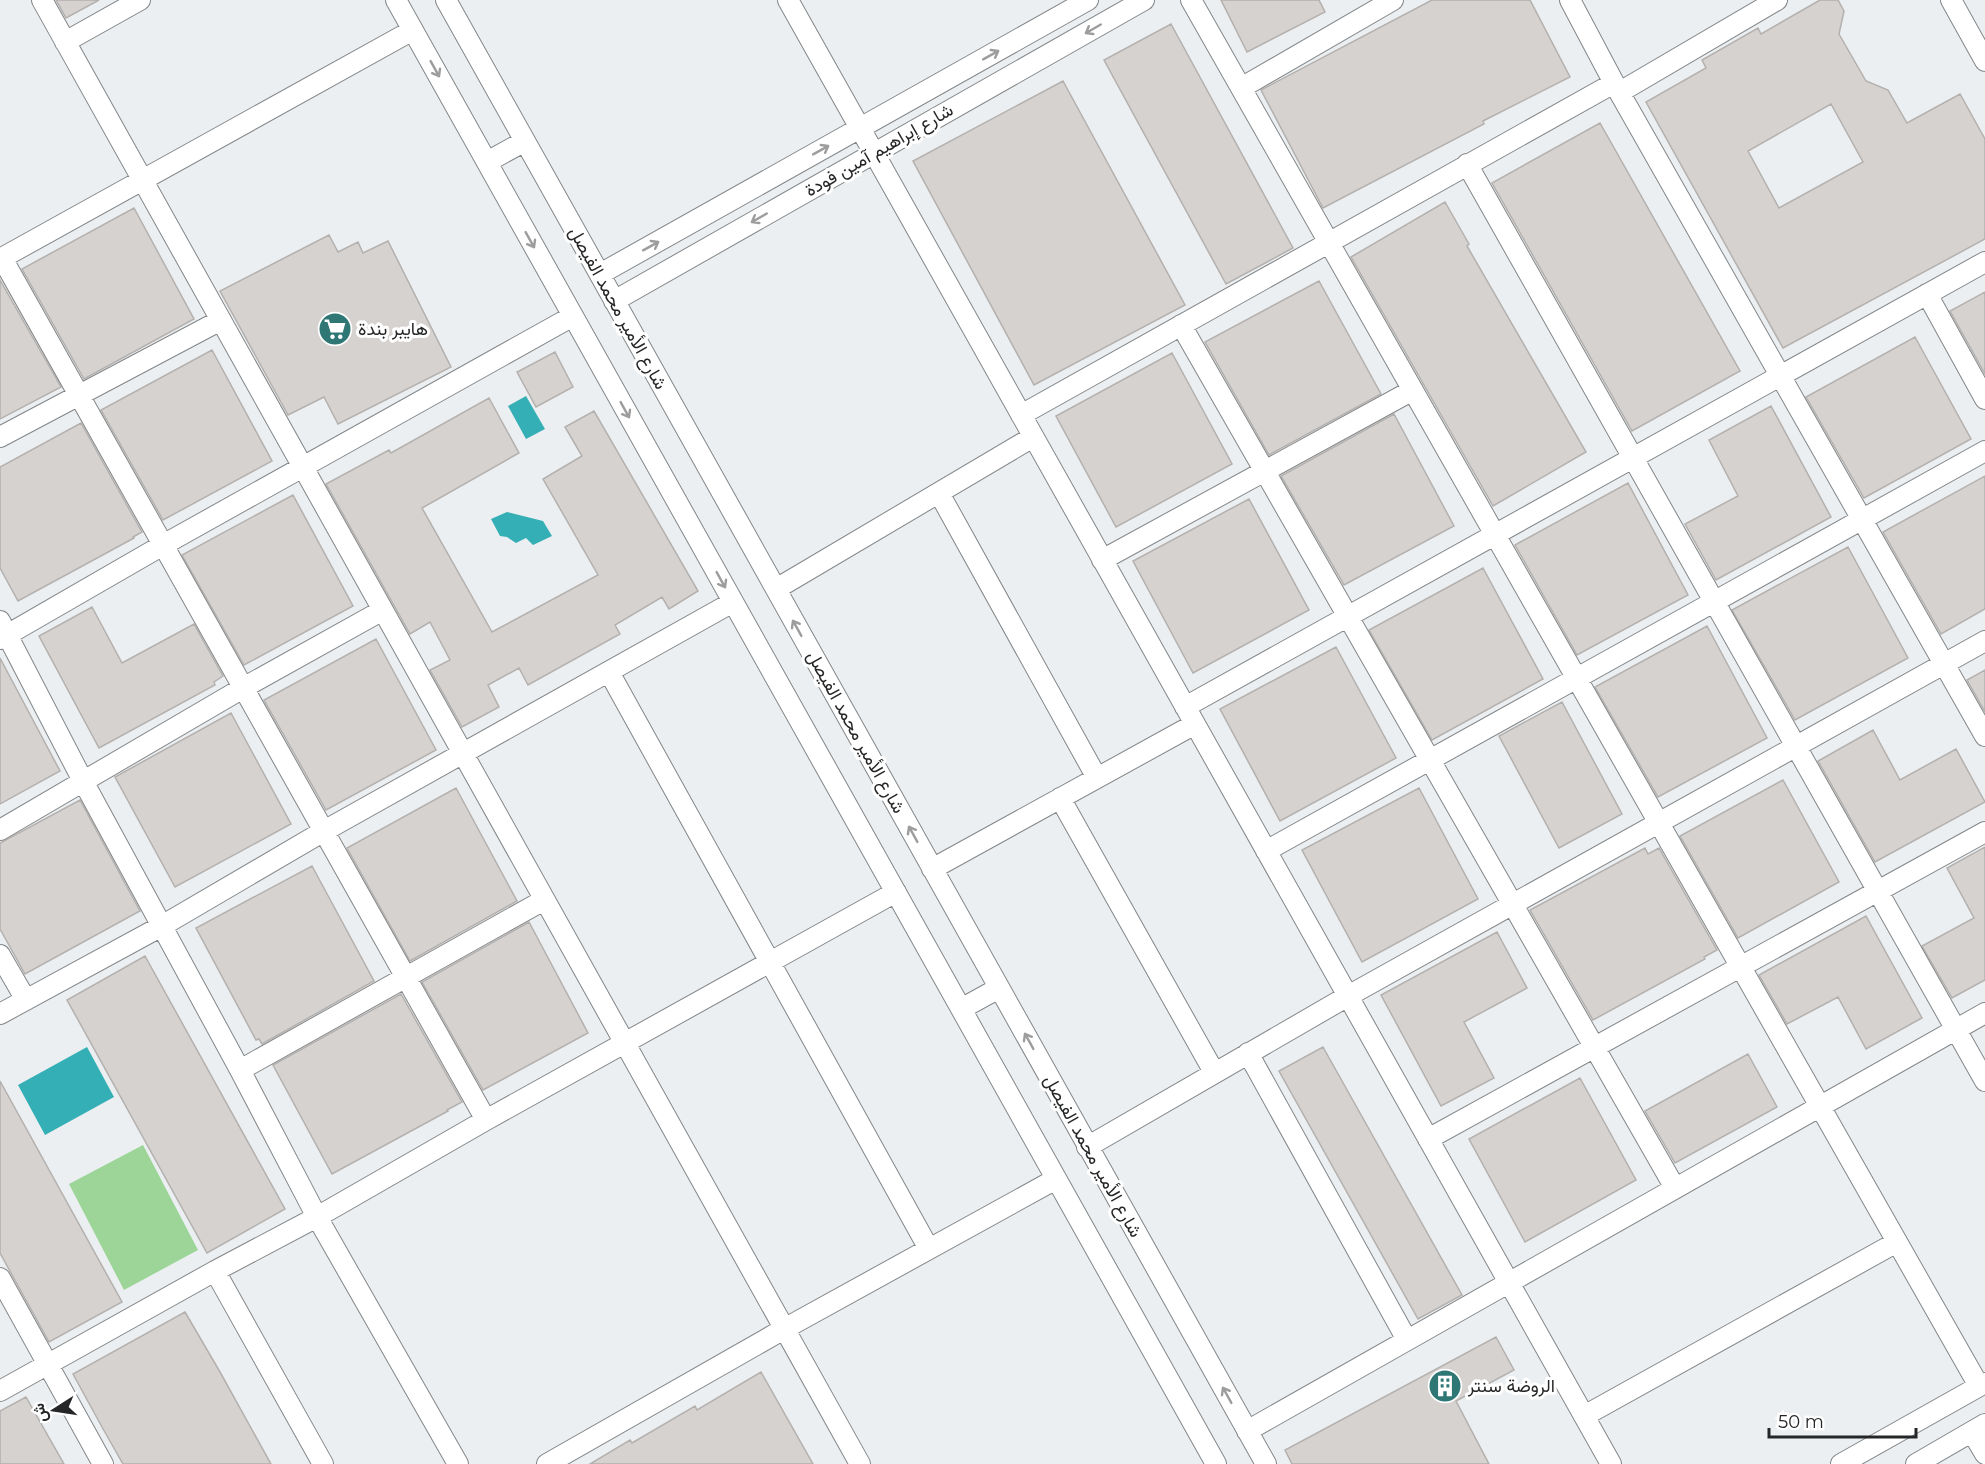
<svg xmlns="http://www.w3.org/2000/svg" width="1985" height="1464" font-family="Montserrat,Vazirmatn,sans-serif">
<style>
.green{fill:#9cd597}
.water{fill:#35afb6}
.building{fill:#d6d2d0;stroke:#b3b0ae;stroke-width:1.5;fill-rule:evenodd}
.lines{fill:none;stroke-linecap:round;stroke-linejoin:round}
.minor-casing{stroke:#838688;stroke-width:22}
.minor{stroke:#fff;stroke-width:20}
.oneway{stroke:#9d9d9e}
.labels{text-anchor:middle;stroke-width:6;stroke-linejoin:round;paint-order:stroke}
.street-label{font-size:18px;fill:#252627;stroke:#fff}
.poi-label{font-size:18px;fill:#252627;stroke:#fff;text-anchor:start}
</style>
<rect width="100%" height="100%" fill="#eceff1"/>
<path class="green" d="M143 1145 198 1250 124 1290 69 1184Z"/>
<path class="water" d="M526 396 545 429 526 439 508 406Z
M507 512 543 521 552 536 533 545 526 538 516 543 507 537 500 536 491 519Z
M87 1047 114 1097 45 1135 18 1085Z"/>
<path class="building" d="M56 0H99L66 18Z
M1221 0H1319L1325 12 1247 52Z
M1432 0H1530L1570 77 1483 121 1484 124 1323 208 1261 90Z
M1820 0H1838L1844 11 1839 34 1866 81 1888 90 1907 123 1960 94 1985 139V239L1783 348 1646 102 1706 68 1702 60 1758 28 1761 34ZM1831 104 1863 162 1779 208 1748 151Z
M1171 24 1293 248 1226 284 1104 60Z
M1063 81 1185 305 1034 385 913 161Z
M1600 123 1740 371 1632 431 1492 183Z
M1445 202 1469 244 1467 246 1586 452 1493 506 1351 257Z
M134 208 194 319 84 379 22 269Z
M329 235 338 252 358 242 363 253 388 241 451 367 338 424 324 397 288 415 220 291Z
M0 280 61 387 0 419Z
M1319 281 1381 394 1269 455 1205 342Z
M1985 292V374L1950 311Z
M1915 337 1971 439 1864 498 1806 397Z
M212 350 272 461 163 520 101 410Z
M555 352 573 387 536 407 517 372Z
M1172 353 1232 464 1116 527 1056 416Z
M489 398 519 453 422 508 492 632 598 575 543 479 582 456 565 427 594 411 698 591 669 609 662 597 615 625 620 634 528 685 519 668 488 685 499 707 462 727 430 670 450 660 430 622 410 634 326 484 389 450 391 453Z
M1771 406 1831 517 1716 580 1685 524 1738 496 1709 440Z
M1394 414 1454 526 1344 585 1281 476Z
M81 423 142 532 133 537 134 538 18 601 0 568V467Z
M1985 476V609L1941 634 1883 532Z
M1628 483 1688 595 1577 655 1515 545Z
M293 495 353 606 244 665 182 555Z
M1249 499 1309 610 1193 673 1133 561Z
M1848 547 1908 658 1795 720 1732 610Z
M1483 568 1543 679 1432 740 1369 630Z
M92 607 122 663 194 624 223 676 214 682 215 685 99 748 39 636Z
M1707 626 1767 738 1658 797 1595 687Z
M376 639 436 750 326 810 264 700Z
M1336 647 1396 758 1280 821 1220 709Z
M0 658 60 771 0 804Z
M1985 670V712L1967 680Z
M1562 702 1622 814 1559 848 1499 736Z
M231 713 291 824 175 887 115 777Z
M1873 730 1900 780 1956 749 1985 802 1875 862 1818 761Z
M1783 780 1839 882 1738 938 1680 836Z
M456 788 517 901 410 961 347 848Z
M1419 788 1478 899 1362 962 1302 850Z
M80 800 140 911 25 974 0 929V843Z
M1985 847V980L1952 998 1922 946 1974 918 1947 868Z
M1645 848 1648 854 1659 848 1717 950 1704 957 1705 959 1593 1020 1530 910Z
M312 866 374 981 262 1044 259 1039 256 1040 196 928Z
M1866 916 1922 1018 1866 1049 1838 997 1787 1024 1759 975Z
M529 922 588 1033 483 1090 422 982Z
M1497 932 1527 988 1464 1022 1494 1078 1441 1106 1381 995Z
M145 956 285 1209 207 1253 67 1000Z
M401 994 462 1102 447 1110 448 1111 332 1174 273 1065Z
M1323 1047 1462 1295 1418 1319 1279 1071Z
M1748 1054 1777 1107 1675 1163 1645 1111Z
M1580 1078 1636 1180 1525 1242 1469 1139Z
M0 1081 122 1302 49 1342 0 1253Z
M185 1312 220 1372 271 1464H123L102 1427 73 1374Z
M1496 1337 1514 1370 1456 1401 1489 1464H1292L1285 1450Z
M761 1372 813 1464H590L630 1440 632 1443 695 1406 697 1410Z
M26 1397 64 1464H0V1411Z"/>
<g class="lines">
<g class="minor-casing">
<path id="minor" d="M42 0 860 1464
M396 0 1216 1464
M446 0 1266 1464
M788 0 1611 1464
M1191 0 1979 1386
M1570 0 1614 83 1985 736
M1951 0 1985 61
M65 42 140 0
M1241 88 1393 0
M1620 92 1777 0
M487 162 525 141
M1467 164 1985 1081
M2 258 486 1120
M0 259 413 30
M600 274 1088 0
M1927 294 1985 399
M614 301 1144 0
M1181 325 1675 1188
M1021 415 1614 83
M0 437 221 320
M939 493 1097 778
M1102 560 1413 390
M776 589 1033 437
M0 621 83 781 240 1070 317 1217 458 1464
M0 639 163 545 573 316
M609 672 929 1249
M1185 707 1985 262
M1060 798 1214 1072
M0 830 243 688 383 610
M1266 851 1985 451
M932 869 1195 724
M0 955 26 1000
M961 1009 999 988
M0 1014 160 927 324 831 733 602
M1248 1053 1407 1340
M240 1070 544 900
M1428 1139 1985 832
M1087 1147 1348 996 1985 641
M215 1271 323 1464
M0 1278 103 1464
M0 1391 215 1271 317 1217 486 1120 896 892
M1584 1416 1897 1242
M1247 1431 1985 1013
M1972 1432 1985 1454
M547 1464 784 1329 1056 1179
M1841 1464 1985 1383
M1916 1464 1985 1424"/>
</g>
<use href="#minor" class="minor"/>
</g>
<defs><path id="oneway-shaft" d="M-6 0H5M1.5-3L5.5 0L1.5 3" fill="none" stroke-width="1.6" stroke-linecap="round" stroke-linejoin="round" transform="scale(1.5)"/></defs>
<g class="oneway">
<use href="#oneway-shaft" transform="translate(1093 29) rotate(150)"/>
<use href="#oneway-shaft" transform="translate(991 55) rotate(-29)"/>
<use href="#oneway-shaft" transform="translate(435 69) rotate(61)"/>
<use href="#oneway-shaft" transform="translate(821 150) rotate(-29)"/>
<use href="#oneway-shaft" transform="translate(759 218) rotate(150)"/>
<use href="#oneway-shaft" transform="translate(530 240) rotate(61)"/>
<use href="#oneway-shaft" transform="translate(651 246) rotate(-29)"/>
<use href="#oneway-shaft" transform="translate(625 410) rotate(61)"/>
<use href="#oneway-shaft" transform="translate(721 580) rotate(61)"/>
<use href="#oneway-shaft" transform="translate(797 628) rotate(-119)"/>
<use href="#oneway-shaft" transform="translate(913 834) rotate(-119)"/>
<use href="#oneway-shaft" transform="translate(1029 1041) rotate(-119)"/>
<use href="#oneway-shaft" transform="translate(1227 1395) rotate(-119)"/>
</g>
<defs>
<g id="supermarket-disc" transform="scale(1.725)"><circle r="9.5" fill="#2e7775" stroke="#fff"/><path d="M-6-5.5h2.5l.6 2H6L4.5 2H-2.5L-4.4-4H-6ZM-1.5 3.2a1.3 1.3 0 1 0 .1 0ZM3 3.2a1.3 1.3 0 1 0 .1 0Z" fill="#fff"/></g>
<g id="building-disc" transform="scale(1.725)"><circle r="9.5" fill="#2e7775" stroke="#fff"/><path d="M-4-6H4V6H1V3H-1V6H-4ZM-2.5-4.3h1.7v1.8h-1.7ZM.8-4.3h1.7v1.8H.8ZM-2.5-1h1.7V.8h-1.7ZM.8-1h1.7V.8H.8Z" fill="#fff"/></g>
</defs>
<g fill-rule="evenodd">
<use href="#supermarket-disc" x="335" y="329"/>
<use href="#building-disc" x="1445" y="1386"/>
</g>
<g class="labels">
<g class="street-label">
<text transform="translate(879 150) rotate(-30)" y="6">شارع إبراهيم آمين فودة</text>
<text transform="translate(618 308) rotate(61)" y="6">شارع الأمير محمد الفيصل</text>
<text transform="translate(856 732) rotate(61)" y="6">شارع الأمير محمد الفيصل</text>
<text transform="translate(1093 1156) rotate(61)" y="6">شارع الأمير محمد الفيصل</text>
</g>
<g class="poi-label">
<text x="358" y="335">هايبر بندة</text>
<text x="1468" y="1392">الروضة سنتر</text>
</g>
</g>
<g transform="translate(54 1410) rotate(258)" stroke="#ffffff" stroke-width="4.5" paint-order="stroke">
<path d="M0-4.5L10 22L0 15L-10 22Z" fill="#252627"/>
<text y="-9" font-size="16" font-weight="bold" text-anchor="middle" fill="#252627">ش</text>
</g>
<path d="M1769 1428v9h147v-9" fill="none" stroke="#252627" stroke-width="3"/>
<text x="1778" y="1428" font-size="18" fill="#252627" stroke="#ffffff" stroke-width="4.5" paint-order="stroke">50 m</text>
</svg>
